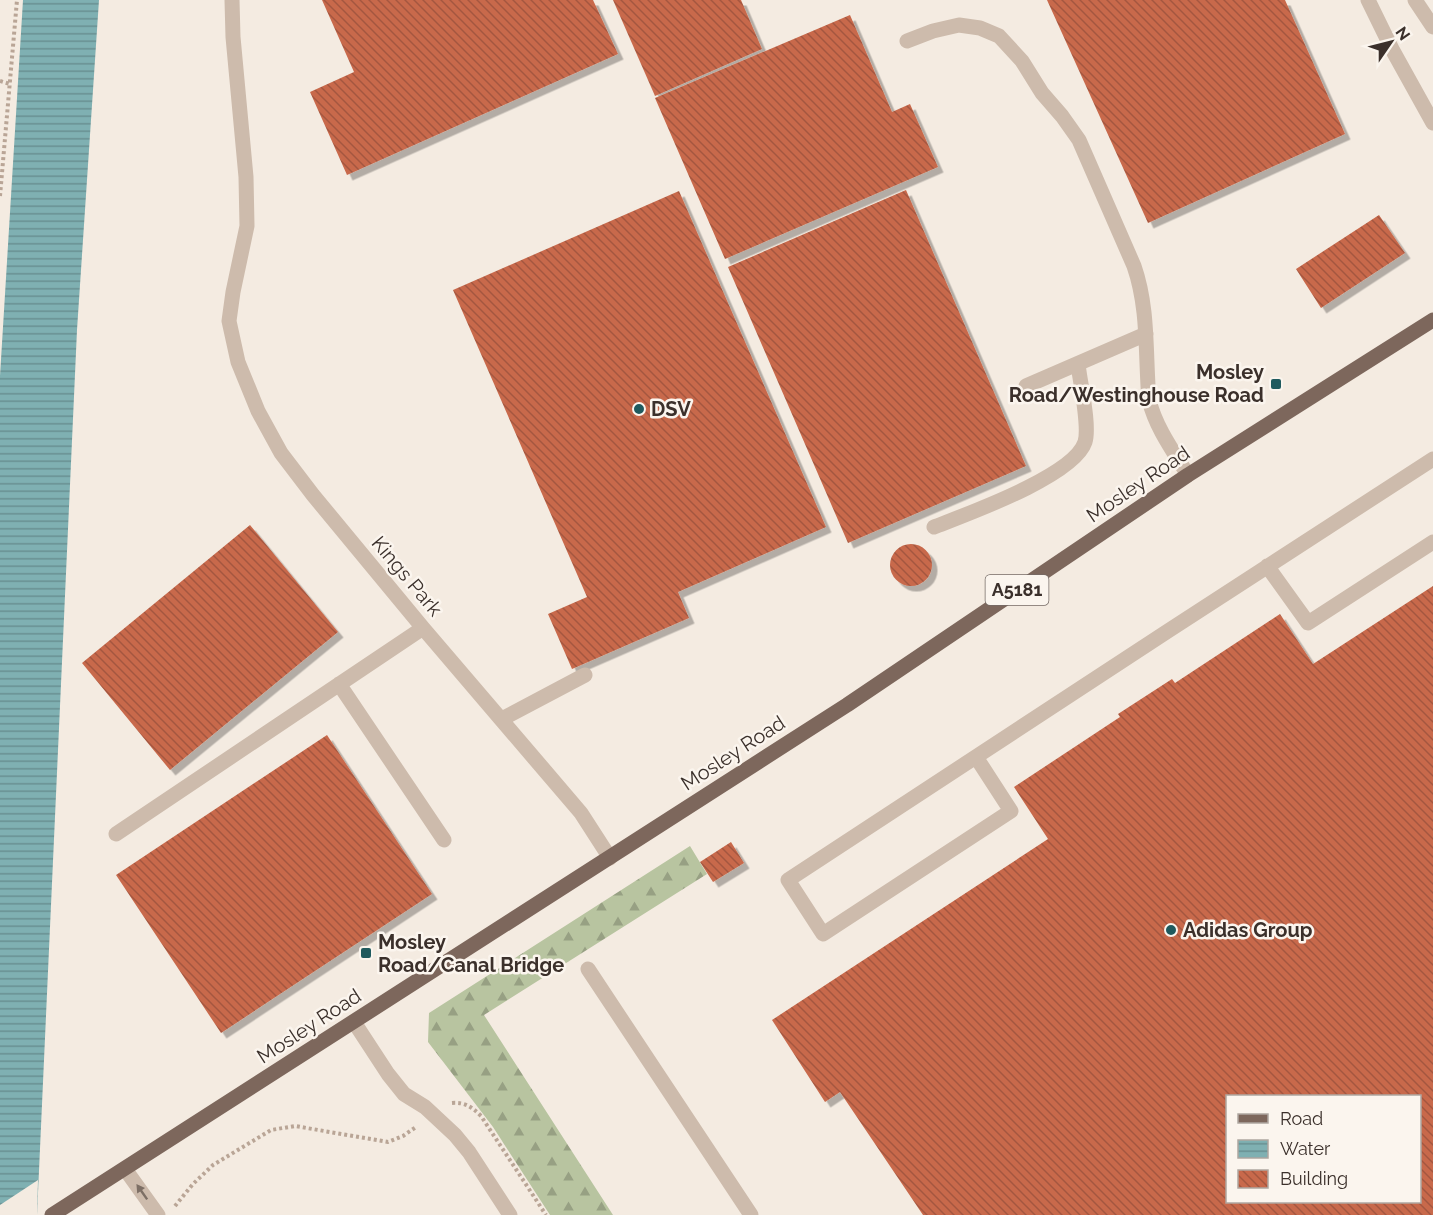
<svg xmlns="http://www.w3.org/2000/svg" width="1433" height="1215" font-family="Raleway,sans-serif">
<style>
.forest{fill:url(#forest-firs)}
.water{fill:url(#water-rules)}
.pier{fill:#f4ebe1}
.building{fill:url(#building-back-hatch);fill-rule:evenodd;filter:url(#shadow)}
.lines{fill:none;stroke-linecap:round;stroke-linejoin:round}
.path{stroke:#b9a596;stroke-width:4;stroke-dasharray:3 3;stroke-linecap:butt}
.minor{stroke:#cdbbac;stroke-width:15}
.major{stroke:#7d675c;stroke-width:15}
.oneway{fill:#7d6f65}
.poi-dot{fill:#1f5a5e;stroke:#fbf5ee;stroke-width:2}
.labels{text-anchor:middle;stroke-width:5;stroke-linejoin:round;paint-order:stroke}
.shield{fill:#fbf5ee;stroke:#756b66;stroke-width:1.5}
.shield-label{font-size:18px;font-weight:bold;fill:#3b302b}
.poi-label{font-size:20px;font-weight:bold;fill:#3b302b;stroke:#fbf5ee;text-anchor:start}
.street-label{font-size:20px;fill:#3b302b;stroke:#fbf5ee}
</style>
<defs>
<pattern id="forest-firs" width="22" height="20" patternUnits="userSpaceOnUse" patternTransform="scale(1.5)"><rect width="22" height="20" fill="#b8c4a0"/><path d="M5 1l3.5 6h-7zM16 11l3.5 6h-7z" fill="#97a083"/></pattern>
<pattern id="water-rules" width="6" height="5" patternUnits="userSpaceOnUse" patternTransform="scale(1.5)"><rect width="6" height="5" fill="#7fb0b2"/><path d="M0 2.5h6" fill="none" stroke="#699091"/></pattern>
<pattern id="building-back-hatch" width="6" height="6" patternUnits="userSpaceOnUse" patternTransform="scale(1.5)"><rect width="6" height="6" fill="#c8694b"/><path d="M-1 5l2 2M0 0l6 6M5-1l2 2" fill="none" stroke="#a4573f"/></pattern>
<filter id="shadow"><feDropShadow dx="5.5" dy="5.5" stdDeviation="0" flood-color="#0004"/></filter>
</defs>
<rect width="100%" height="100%" fill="#f4ebe1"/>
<path class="forest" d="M690 846 707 874 484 1015 613 1215H550L493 1127 428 1042 429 1013Z"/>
<path class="water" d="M23 0H99L77 330 37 1215H0V376Z"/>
<path class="pier" d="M38 1180 37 1215H0V1205Z"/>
<path class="building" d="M322 0H593L618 54 347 175 310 92 354 72Z
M613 0H741L762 49 655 96Z
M1047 0H1285L1345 134 1148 223Z
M850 15 892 112 910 104 938 167 725 259 655 98Z
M906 190 1026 466 848 543 728 267Z
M679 191 826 527 678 592 689 618 572 669 548 614 587 597 453 290Z
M1379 215 1405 253 1321 308 1296 269Z
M250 525 338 632 170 770 82 663Z
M890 565a21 21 0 1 1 42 0a21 21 0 1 1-42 0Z
M1433 586V1215H923L840 1092 825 1102 772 1020 1048 839 1014 787 1120 717 1118 714 1172 679 1175 683 1280 614 1313 664ZM1228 1096H1420V1202H1228Z
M327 735 432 894 221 1033 116 875Z
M731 842 744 863 713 882 700 862Z"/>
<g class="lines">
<path class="path" d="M0 81 10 84
M0 196 17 0
M452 1103C465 1102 472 1107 481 1116L546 1215
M175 1206 193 1184 213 1165 271 1130 295 1126 388 1142 403 1136 416 1127"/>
<path class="minor" d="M232 0 233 37 246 177 247 226 233 292 229 321 238 362 258 411 281 453 313 495 423 628 581 813 610 858
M1368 0 1393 51 1433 123
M1415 0 1433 27
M907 41 933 31 959 25 980 28 999 36 1022 61 1042 93 1062 116 1079 140 1134 266C1149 309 1145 354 1149 400 1156 428 1173 451 1188 475
M1026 386 1146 334
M934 527C967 514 1074 476 1085 442 1090 426 1080 382 1078 364
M1267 566 1308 623 1433 542
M339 684 444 840
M502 719 585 675
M976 757 1011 811 823 934 788 880C1003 739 1217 598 1433 459
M116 834 423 628
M588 969 751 1215
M354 1022 388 1074 404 1094 425 1107 455 1135 469 1152 510 1215
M125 1169 158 1215"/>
<path class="major" d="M52 1215 847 705 1188 475 1433 320"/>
</g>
<defs><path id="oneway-solid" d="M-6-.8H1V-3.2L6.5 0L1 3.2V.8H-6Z" transform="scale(1.5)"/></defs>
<use class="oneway" href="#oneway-solid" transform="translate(142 1192) rotate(-125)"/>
<g class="poi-dot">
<rect x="1270" y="378" width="12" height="12" rx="3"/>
<circle cx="639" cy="409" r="6"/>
<circle cx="1171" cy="930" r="6"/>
<rect x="360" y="947" width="12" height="12" rx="3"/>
</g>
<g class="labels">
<rect class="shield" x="985.5" y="575" width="63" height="30" rx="4.5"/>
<g class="shield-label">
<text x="1017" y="596">A5181</text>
</g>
<g class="poi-label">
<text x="1264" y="379" text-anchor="end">Mosley<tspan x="1264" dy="23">Road/Westinghouse Road</tspan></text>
<text x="651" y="416">DSV</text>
<text x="1183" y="937">Adidas Group</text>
<text x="378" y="949">Mosley<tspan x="378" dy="23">Road/Canal Bridge</tspan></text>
</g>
<g class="street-label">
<text transform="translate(1138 484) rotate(-34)" y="7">Mosley Road</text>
<text transform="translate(407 576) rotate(50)" y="7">Kings Park</text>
<text transform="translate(733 753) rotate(-33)" y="7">Mosley Road</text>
<text transform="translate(309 1026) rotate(-33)" y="7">Mosley Road</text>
</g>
</g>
<rect x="1226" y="1095" width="195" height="108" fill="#fbf5ee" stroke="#aea6a0" stroke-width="1.5"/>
<rect x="1238" y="1114" width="30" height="9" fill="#7d675c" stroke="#aea6a0" stroke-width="1.5"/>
<text x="1280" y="1125" font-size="18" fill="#3b302b">Road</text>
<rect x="1238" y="1140" width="30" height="18" fill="url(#water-rules)" stroke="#aea6a0" stroke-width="1.5"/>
<text x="1280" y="1155" font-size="18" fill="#3b302b">Water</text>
<rect x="1238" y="1170" width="30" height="18" fill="url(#building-back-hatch)" stroke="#aea6a0" stroke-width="1.5"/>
<text x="1280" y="1185" font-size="18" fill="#3b302b">Building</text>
<g transform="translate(1391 42) rotate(55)" stroke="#fbf5ee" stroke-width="4.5" paint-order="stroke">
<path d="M0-4.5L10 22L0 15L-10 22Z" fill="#3b302b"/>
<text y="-9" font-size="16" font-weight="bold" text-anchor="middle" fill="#3b302b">N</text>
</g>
</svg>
